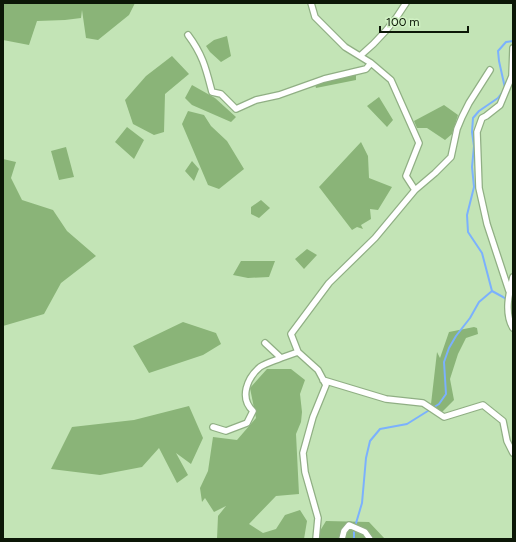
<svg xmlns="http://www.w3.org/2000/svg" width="516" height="542" font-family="Figtree,sans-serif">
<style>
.green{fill:#8ab478}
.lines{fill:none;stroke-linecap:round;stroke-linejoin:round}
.stream{stroke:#7bb1fd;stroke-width:2}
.street-casing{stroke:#90af84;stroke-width:8}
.street{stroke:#fff;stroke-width:5.5}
</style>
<rect width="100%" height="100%" fill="#c3e4b6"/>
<path class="green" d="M3 3H135L129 15 98 40 86 38 82 10 81 18 65 20 37 21 29 45 3 40Z
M227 36 231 56 221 62 210 52 206 46 214 40Z
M172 56 189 74 165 94 164 132 154 135 133 124 125 100 146 76Z
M356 74V80L316 88 315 84Z
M192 85 215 98 236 117 231 122 192 105 185 98Z
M379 97 393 120 387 127 367 106Z
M444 105 458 115 452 134 445 140 427 128H417L414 121Z
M188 111 204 115 211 126 227 141 244 169 219 189 208 185 182 124Z
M127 127 144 140 134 159 115 142Z
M361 142 368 156 369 178 392 187 378 210 370 209 371 219 361 225 363 229 357 227 352 230 319 187Z
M66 147 74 177 59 180 51 151Z
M3 159 16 162 11 178 22 200 53 210 67 231 96 256 61 283 44 314 3 326Z
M192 161 199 169 194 181 185 171Z
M261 200 270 208 259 218 251 214V207Z
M307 249 317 255 304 269 295 259Z
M241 261H275L269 277 248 278 233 275Z
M183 322 216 333 221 344 203 355 149 373 133 346Z
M474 327 477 328 478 334 466 338 458 354 450 379 454 400 442 412 431 404 437 352 440 358 449 332Z
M267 369H291L305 380 300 394 302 412 301 422 296 434 299 494 276 496 249 524 263 533 276 529 285 515 300 510 307 521 304 539H217L218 516 226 506 214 512 205 498 202 502 200 488 208 471 213 437 237 440 256 418 250 388Z
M189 406 203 438 191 464 176 453 188 475 177 483 159 448 142 467 100 475 51 469 72 427 134 420Z
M326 521 369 522 385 539H315Z"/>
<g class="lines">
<path class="stream" d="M505 88 499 61 498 51 506 42 513 41
M503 92 498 98 479 111 473 118 472 132 474 146 472 167 474 187 467 215 468 232 482 253 492 291 503 297 513 304
M354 539V530L362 503 366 458 370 441 380 429 407 424 439 404 446 394 444 362 449 348 456 336 470 318 479 302 492 291"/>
<g class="street-casing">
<path id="street" d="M311 3 315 17 345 47 371 63 391 80 419 143 406 176 415 190
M188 35C203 55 206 69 212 92L221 94 236 109 256 100 279 95 324 79 366 69 371 63
M360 56C378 41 394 23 406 3
M513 277C509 293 504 313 513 328
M509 291 487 224 479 188 477 132 482 118 486 116 500 105 512 76 513 48
M265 343 281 358 298 352
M323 380 386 399 423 403 444 417 483 405 503 421 507 441 513 453
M213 427 226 431 247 423 253 411C239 398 247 378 260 367 266 363 274 361 281 358
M316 539 318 518 305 472 303 453 313 417 326 385 318 370 298 352 291 334 329 283 375 238 415 190 435 173 451 157 457 129 462 117 469 103 490 70
M342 539 344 531 349 525 365 532 370 539"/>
</g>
<use href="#street" class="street"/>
</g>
<rect width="516" height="542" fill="none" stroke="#0c1707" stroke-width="8"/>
<path d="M380 26v6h88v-6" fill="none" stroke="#0c1707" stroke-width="2"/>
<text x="386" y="26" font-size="12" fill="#0c1707" stroke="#d0f1c3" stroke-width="3" paint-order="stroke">100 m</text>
</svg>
